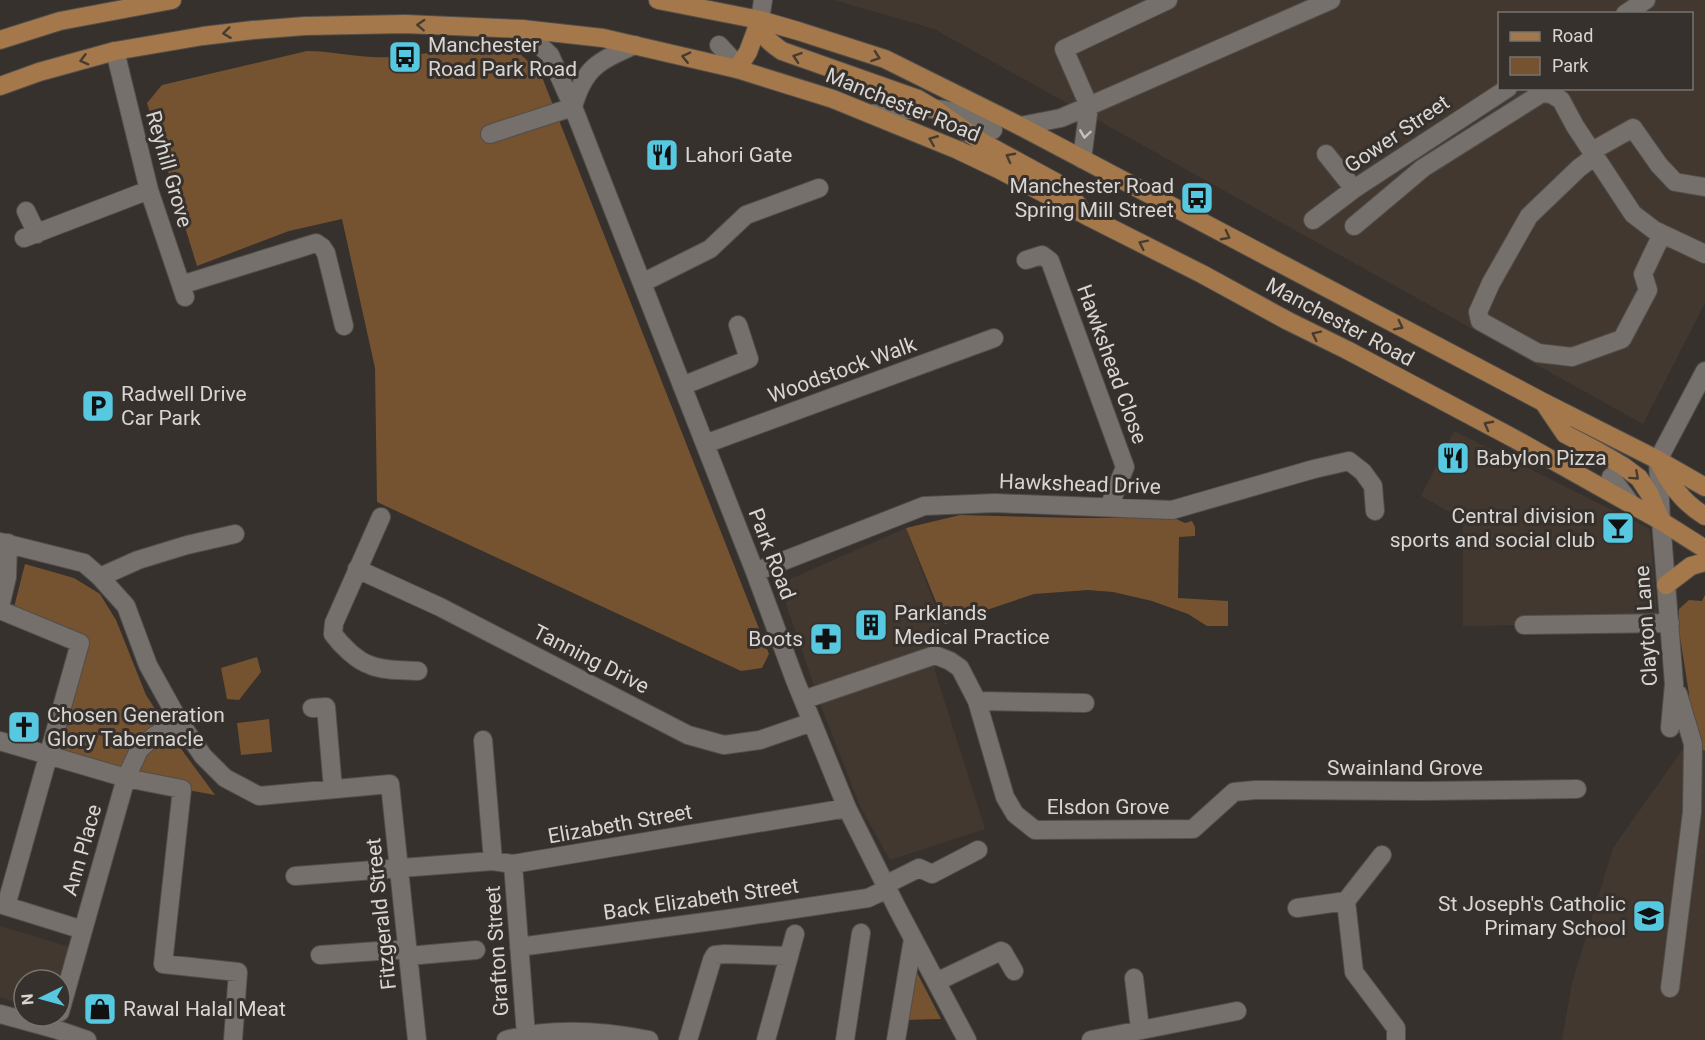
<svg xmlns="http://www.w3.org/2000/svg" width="1705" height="1040" font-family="Roboto,sans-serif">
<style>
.built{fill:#423830;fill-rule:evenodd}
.green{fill:#755230}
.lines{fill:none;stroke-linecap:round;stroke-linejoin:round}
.minor-casing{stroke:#514e4b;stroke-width:20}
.major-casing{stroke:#514e4b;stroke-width:20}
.minor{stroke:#75706c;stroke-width:18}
.major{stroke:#a4784a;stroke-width:18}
.oneway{stroke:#463c31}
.oneway2{stroke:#c4c1be}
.labels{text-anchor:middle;stroke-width:6;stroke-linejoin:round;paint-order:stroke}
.poi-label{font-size:21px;fill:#d8d5d3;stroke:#36312d;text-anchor:start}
.street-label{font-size:21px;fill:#d8d5d3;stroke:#36312d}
</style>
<rect width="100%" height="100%" fill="#36312d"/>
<path class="built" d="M834 0H1705V303L1643 424 934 29ZM1500 14H1692V88H1500Z
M1454 431 1650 529 1658 623 1463 626V524L1459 517 1421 496Z
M906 528 940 619 935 671 985 829 890 860 860 806 822 709 779 584Z
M1688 742 1705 751V1040H1562L1572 983 1613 848Z
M0 926 70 947 58 980H24V1005L0 997Z"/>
<path class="green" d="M462 47 519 53 540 72 769 654 762 668 741 671 377 502 375 368 342 219 289 231 197 266 147 103 162 85 307 51C329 51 351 56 373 57 402 59 433 52 462 47Z
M960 515 1079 518H1174L1185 523 1192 521 1195 527V536L1179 537 1178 598 1228 601V626H1207L1188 614 1152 601 1113 592 1088 590 1034 594 945 624 906 528Z
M25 564 74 578 100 594 116 620 146 695 179 746 215 795 182 789 48 755 80 643 12 615Z
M1705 595V751L1688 742 1689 694 1678 624 1679 609 1689 600 1702 601Z
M257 657 261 672 239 700 227 699 221 668Z
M269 719 272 752 241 755 237 723Z
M912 963 941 1019 904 1020Z"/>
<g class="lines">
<g class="minor-casing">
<path id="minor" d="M1168 0 1064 49 1089 106 1331 0
M1625 14 1646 0
M760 20 763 0
M522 29 550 55 573 107C584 67 599 61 635 45
M719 45 730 57 737 69
M115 51 149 190 185 297
M870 114C891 112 914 107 936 109 956 110 975 120 993 130
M1020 126 1061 118 1089 106 1082 159
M490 134 573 107 755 572 795 680 847 808 898 910 967 1040
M1592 151 1633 128 1659 165 1675 182 1704 187
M1326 154 1354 189
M1595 156 1579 168 1529 216 1491 283 1478 312 1480 321 1538 353 1572 357 1622 339 1648 290 1643 274 1662 234
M26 211 37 234
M1313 220 1354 189 1508 88
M1354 226 1423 168 1542 93 1551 94 1561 100 1575 126 1633 214 1654 230 1705 254
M24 238 149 190
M1026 260 1042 255 1050 261 1125 467 1109 507
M642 283 710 249 746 215 819 188
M181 285 316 243 322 247 326 253 344 326
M682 386 749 359 738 325
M705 444 994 338
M1611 477 1631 504
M381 517 334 623 333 634C341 645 357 661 370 665 384 671 403 670 418 671
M0 542 84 563 100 577 126 606 148 665 179 721 203 756 225 778 259 796 390 784 417 1040
M357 569 440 607 688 735 724 745 760 740 812 722
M755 572 924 506 995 503 1172 510 1314 469 1349 461 1363 472 1373 486 1375 511
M100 577 138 560 187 545 235 534
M0 607 7 577 8 543
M0 610 80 643 6 906
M1524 625 1670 623
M803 700 935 655 950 661 960 668 977 701 1005 797 1015 814 1035 830 1193 829 1234 792 1255 790 1422 791 1577 789
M977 701 1085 703
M312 708 326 707 333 789
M1670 728 1674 684 1661 521 1658 460 1705 371
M483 740 493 861
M0 741 126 778 182 789 163 964 238 972 233 1040
M1382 855 1346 901 1354 972 1396 1028V1040
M513 864 526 1035
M295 876 493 861 513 864 847 808
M885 885 919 868 932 874 978 850
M0 904 83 930
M1297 908 1346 901
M519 947 727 919 868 898 887 889
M320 955 407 949
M408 956 476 950
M1134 978 1140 1029
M936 982 1001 951 1003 952 1014 971
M1670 988 1692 812 1693 744 1678 694
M60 1012 126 778 139 750 154 736 179 721
M0 1014 55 1029 87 1040
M506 1040C552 1027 603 1031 649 1040
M688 1040 712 960 715 955 725 954 789 956
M766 1040 795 934
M845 1040 861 933
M896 1040 913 939
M1091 1040 1237 1011"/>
</g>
<g class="major-casing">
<path id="major" d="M658 0 760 20 798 31 885 59 1020 126 1543 402 1658 460 1705 487
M760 20C763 38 768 41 782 51L918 99 935 109 980 141 1059 184 1079 206
M0 40 60 21 172 0
M737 69 748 52 760 20
M0 86 39 72 115 51 203 36 253 30 305 26 405 24 522 29 603 38 737 69 833 99 958 150 998 169 1089 217 1202 274 1288 321 1347 350 1513 438 1661 521 1705 549
M1544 403 1565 434 1599 452 1623 466 1639 478 1649 493 1661 521
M1658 460C1669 483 1682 502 1705 516
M1666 585 1691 566 1705 562"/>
</g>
<use href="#minor" class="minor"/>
<use href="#major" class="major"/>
</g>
<defs><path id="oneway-chevron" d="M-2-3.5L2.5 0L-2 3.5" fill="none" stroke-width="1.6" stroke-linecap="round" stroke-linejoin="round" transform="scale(1.5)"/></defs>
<g class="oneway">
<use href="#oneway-chevron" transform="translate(421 25) rotate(-177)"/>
<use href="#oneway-chevron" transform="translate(227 33) rotate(173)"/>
<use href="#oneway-chevron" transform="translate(686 57) rotate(-167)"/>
<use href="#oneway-chevron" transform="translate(797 57) rotate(-161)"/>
<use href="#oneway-chevron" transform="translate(876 57) rotate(19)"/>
<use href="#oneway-chevron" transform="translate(84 60) rotate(165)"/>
<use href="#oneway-chevron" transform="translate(933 140) rotate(-158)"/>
<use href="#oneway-chevron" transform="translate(1010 157) rotate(-152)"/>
<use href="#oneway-chevron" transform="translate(1226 236) rotate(28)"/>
<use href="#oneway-chevron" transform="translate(1143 244) rotate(-154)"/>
<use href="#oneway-chevron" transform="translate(1399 326) rotate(27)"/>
<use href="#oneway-chevron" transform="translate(1316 335) rotate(-154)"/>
<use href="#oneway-chevron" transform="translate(1488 425) rotate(-152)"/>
<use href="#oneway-chevron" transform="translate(1635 476) rotate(42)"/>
</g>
<use class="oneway2" href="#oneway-chevron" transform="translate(1085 134) rotate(98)"/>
<defs>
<g id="bus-square" transform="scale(1.725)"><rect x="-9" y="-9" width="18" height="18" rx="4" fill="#56c9e1" stroke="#36312d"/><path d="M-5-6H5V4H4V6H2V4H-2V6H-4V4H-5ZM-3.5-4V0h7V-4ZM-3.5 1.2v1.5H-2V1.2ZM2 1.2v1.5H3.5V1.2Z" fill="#111"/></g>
<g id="restaurant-square" transform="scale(1.725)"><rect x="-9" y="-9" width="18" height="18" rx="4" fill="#56c9e1" stroke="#36312d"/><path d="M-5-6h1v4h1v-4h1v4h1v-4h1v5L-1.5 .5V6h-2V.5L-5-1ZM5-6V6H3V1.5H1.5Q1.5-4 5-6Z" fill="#111"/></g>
<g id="parking-square" transform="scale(1.725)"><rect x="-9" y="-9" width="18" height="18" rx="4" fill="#56c9e1" stroke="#36312d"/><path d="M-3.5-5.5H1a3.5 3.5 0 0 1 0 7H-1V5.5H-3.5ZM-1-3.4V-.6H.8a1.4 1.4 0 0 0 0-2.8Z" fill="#111"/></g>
<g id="bar-square" transform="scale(1.725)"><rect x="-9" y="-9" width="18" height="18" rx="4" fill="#56c9e1" stroke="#36312d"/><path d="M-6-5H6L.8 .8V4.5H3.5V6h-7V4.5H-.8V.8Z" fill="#111"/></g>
<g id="building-square" transform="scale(1.725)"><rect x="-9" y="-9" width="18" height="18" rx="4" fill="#56c9e1" stroke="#36312d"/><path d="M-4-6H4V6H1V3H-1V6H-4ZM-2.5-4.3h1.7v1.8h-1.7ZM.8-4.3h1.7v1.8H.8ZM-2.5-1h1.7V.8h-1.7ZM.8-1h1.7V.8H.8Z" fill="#111"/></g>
<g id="pharmacy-square" transform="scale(1.725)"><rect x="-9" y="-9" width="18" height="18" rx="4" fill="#56c9e1" stroke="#36312d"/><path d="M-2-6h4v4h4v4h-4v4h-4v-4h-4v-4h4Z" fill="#111"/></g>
<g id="church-square" transform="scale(1.725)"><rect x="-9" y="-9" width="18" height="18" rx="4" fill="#56c9e1" stroke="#36312d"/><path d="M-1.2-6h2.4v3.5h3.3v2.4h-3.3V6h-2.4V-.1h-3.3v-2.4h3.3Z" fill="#111"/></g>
<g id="school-square" transform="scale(1.725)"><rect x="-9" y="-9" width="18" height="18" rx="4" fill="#56c9e1" stroke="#36312d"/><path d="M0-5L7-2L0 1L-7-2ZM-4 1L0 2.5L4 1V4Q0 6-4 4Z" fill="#111"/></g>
<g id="shop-square" transform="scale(1.725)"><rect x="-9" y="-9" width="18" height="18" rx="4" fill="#56c9e1" stroke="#36312d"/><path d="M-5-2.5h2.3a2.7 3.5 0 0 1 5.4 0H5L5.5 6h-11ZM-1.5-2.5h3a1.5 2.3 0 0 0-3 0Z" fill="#111"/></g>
</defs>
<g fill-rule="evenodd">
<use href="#bus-square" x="405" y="57"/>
<use href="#restaurant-square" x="662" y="155"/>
<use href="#bus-square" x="1197" y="198"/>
<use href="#parking-square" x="98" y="406"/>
<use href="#restaurant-square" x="1453" y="458"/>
<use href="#bar-square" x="1618" y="528"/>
<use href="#building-square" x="871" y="625"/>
<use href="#pharmacy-square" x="826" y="639"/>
<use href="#church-square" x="24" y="727"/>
<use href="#school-square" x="1649" y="916"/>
<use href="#shop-square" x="100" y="1009"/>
</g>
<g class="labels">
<g class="poi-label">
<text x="428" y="52">Manchester<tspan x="428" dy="24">Road Park Road</tspan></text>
<text x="685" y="162">Lahori Gate</text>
<text x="1174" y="193" text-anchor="end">Manchester Road<tspan x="1174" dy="24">Spring Mill Street</tspan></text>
<text x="121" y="401">Radwell Drive<tspan x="121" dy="24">Car Park</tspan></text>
<text x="1476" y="465">Babylon Pizza</text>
<text x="1595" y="523" text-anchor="end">Central division<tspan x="1595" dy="24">sports and social club</tspan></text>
<text x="894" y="620">Parklands<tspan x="894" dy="24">Medical Practice</tspan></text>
<text x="803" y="646" text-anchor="end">Boots</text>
<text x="47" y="722">Chosen Generation<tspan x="47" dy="24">Glory Tabernacle</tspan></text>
<text x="1626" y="911" text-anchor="end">St Joseph's Catholic<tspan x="1626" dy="24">Primary School</tspan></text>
<text x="123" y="1016">Rawal Halal Meat</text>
</g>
<g class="street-label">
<text transform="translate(903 105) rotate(22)" y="7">Manchester Road</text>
<text transform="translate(1397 134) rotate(-34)" y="7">Gower Street</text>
<text transform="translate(169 169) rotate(74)" y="7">Reyhill Grove</text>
<text transform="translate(1340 322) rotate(28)" y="7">Manchester Road</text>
<text transform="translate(1112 364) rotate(70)" y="7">Hawkshead Close</text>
<text transform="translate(842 370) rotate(-20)" y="7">Woodstock Walk</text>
<text transform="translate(1080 484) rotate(2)" y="7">Hawkshead Drive</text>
<text transform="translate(772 554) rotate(69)" y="7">Park Road</text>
<text transform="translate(1646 626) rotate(-94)" y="7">Clayton Lane</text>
<text transform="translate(591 659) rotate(27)" y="7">Tanning Drive</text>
<text x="1405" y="775">Swainland Grove</text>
<text x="1108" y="814">Elsdon Grove</text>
<text transform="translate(620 824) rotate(-10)" y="7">Elizabeth Street</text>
<text transform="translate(82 850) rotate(-74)" y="7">Ann Place</text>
<text transform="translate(701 899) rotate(-8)" y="7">Back Elizabeth Street</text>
<text transform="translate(381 914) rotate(-96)" y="7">Fitzgerald Street</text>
<text transform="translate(497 951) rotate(-94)" y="7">Grafton Street</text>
</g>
</g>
<rect x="1498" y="12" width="195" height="78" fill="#36312d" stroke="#77736f" stroke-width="1.5"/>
<rect x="1510" y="32" width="30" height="9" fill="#a4784a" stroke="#77736f" stroke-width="1.5"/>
<text x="1552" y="42" font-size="18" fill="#d8d5d3">Road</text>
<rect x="1510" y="57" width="30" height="18" fill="#755230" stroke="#77736f" stroke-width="1.5"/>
<text x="1552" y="72" font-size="18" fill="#d8d5d3">Park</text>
<g transform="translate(42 998) rotate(265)"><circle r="28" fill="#36312d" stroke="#77736f" stroke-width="1.5"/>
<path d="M0-4.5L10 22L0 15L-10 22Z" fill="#56c9e1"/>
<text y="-9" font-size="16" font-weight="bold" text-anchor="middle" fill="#d8d5d3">N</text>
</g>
</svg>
